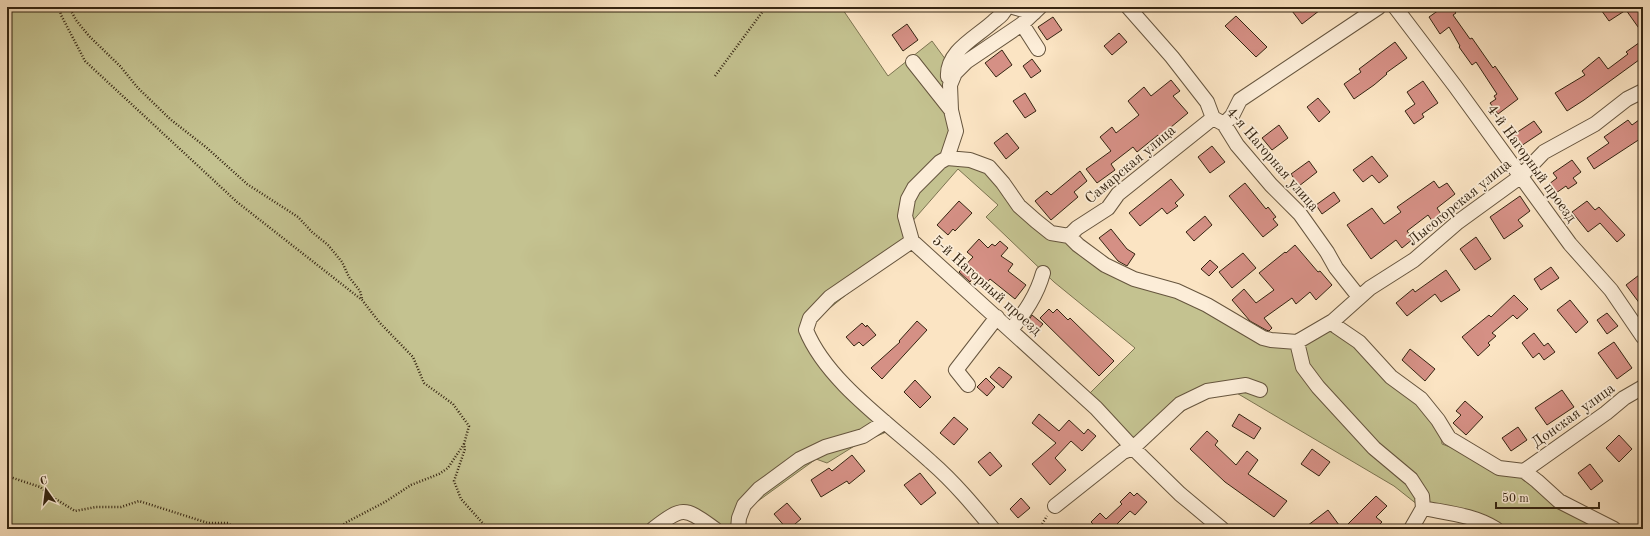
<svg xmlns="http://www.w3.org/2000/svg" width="1650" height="536" font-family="'Old Standard TT',serif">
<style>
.green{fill:#c4c290;stroke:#7c7451}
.building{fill:#d59085;stroke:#352512}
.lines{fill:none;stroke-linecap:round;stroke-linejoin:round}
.minor-casing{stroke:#66553e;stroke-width:16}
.path{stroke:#352512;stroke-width:2.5;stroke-dasharray:1 2;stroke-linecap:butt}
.minor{stroke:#fcedd8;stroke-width:14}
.labels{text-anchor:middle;stroke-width:3.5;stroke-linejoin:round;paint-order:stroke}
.street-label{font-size:15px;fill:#352512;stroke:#fcedd8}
</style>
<rect width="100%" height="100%" fill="#fbe4c3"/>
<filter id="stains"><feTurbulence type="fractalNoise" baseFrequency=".005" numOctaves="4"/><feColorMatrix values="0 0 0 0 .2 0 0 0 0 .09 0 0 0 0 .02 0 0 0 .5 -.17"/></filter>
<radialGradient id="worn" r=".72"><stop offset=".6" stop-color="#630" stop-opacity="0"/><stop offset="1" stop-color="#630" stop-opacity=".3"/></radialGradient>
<path class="green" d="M7 7H841L888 76 932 41 954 71 950 134 946 149 911 186 904 241 899 252 815 320 811 329 835 370 897 425 884 433 856 445 827 463 816 459 747 509 745 522C721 531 717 526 697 512L649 529H7Z
M969 163 986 172 1064 240 1175 295 1262 341 1328 331C1348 334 1425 404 1436 424 1440 429 1441 438 1442 444L1530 478 1562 495 1619 529H1504L1487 519 1418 505 1394 486 1235 392 1202 397 1144 441 1142 447 1087 396 1135 348 1054 282 986 217 998 205 958 169 910 224 912 202 942 165Z"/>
<path class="building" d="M1289 7H1324L1302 24Z
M1437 7H1451L1456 13 1453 15 1470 39 1472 38 1493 68 1495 66 1518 99 1498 114 1490 103 1496 99 1494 96 1497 94 1476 62 1472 65 1459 47 1460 46 1449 27 1440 34 1429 17 1439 10Z
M1599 7H1643V34L1626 10 1609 21Z
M1236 16 1267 47 1256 57 1225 26Z
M1053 17 1062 30 1047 40 1038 27Z
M907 24 918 40 903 51 892 35Z
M1119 33 1127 42 1112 55 1104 46Z
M1643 40V57L1584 100 1567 111 1555 93 1585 75 1582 71 1599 57 1608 69 1628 54 1626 52Z
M1395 42 1407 58 1386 73 1387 74 1374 85 1354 99 1344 84 1361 72 1359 69Z
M1002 50 1012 65 996 77 985 63Z
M1032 59 1041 71 1031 78 1023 66Z
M1171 80 1180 91 1173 96 1188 113 1159 137 1158 135 1137 152 1133 147 1111 164 1115 170 1097 183 1086 169 1111 151 1100 137 1112 127 1116 133 1139 115 1128 101 1144 87 1151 96Z
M1423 81 1438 103 1422 114 1424 117 1414 124 1405 111 1415 104 1407 92Z
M1025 93 1036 111 1025 118 1013 101Z
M1318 98 1330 112 1319 122 1307 107Z
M1643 117V137L1594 169 1587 158 1609 143 1604 137 1628 120 1632 125Z
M1534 121 1542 132 1521 146 1513 135Z
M1279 125 1288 138 1272 150 1262 138Z
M1007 133 1019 148 1006 159 994 143Z
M1212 146 1225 162 1210 173 1198 157Z
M1372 156 1388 176 1379 183 1372 175 1363 182 1353 170Z
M1572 160 1581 172 1573 178 1577 183 1568 189 1566 186 1556 193 1549 184 1557 178 1553 173Z
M1309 161 1317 172 1299 186 1291 174Z
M1080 171 1087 181 1074 192 1078 197 1051 220 1035 201 1047 191 1051 195Z
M1171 179 1184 195 1175 203 1178 206 1167 214 1162 208 1140 226 1129 213Z
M1434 181 1439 188 1447 183 1455 194 1437 208 1445 220 1435 225 1428 215 1407 231 1413 239 1402 248 1396 240 1371 259 1347 225 1372 208 1384 224 1401 212 1397 207Z
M1245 183 1266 209 1268 207 1276 217 1273 219 1278 225 1263 237 1229 196Z
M1334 192 1340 201 1322 214 1316 205Z
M1520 196 1530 211 1518 220 1523 226 1504 239 1490 217Z
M959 201 972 213 955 231 953 229 948 235 937 225Z
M1587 201 1595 210 1599 207 1625 235 1617 242 1600 223 1588 232 1572 212Z
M1205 216 1212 225 1194 241 1186 232Z
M1111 229 1127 249 1135 254 1127 266 1118 261 1099 238Z
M1476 237 1491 259 1475 270 1460 249Z
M979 239 988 248 992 244 995 246 1000 241 1008 248 1001 256 1013 264 1008 271 1026 285 1015 299 990 279 982 288 972 279 970 282 959 272 973 257 967 252Z
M1295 245 1318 272 1320 271 1332 285 1316 300 1310 292 1296 304 1292 298 1264 318 1272 328 1269 331 1266 330 1250 321 1232 300 1244 289 1256 303 1274 290 1259 273 1285 252 1286 253Z
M1243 253 1256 268 1232 288 1219 272Z
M1210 260 1218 267 1209 276 1201 269Z
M1551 267 1559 278 1541 290 1534 279Z
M1446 270 1460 290 1441 302 1435 294 1407 316 1396 303 1413 289 1415 292Z
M1643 272V308L1626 285Z
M1514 295 1528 309 1517 319 1513 315 1492 333 1496 336 1488 343 1490 345 1478 356 1462 337 1489 315 1491 317Z
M1570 300 1588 322 1576 333 1557 310Z
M1049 309 1053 313 1057 309 1068 320 1070 318 1114 361 1099 376 1040 318Z
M1607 313 1618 326 1607 334 1597 320Z
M1032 315 1043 324 1034 334 1025 326Z
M917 321 927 330 882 379 871 368 900 342 899 341Z
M862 323 866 327 867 325 876 335 863 346 859 342 854 346 846 337Z
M1534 333 1544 346 1548 343 1555 352 1544 360 1539 353 1533 358 1522 343Z
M1614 342 1632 368 1617 379 1598 353Z
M1410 349 1435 369 1425 381 1402 360Z
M999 367 1012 377 1003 388 990 377Z
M986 378 995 387 987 396 977 387Z
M915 380 931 397 920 408 904 392Z
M1562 390 1574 407 1547 425 1535 408Z
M1465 401 1483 417 1466 435 1453 423 1461 415 1456 411Z
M1039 414 1059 431 1069 420 1084 434 1088 429 1096 436 1082 451 1071 441 1055 458 1066 470 1050 485 1032 464 1056 443 1032 423Z
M1239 414 1261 428 1254 439 1232 426Z
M954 417 968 429 954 445 940 433Z
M1518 427 1527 440 1511 451 1502 438Z
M1207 431 1218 441 1215 445 1236 465 1247 451 1258 460 1248 474 1287 501 1274 517 1225 482 1190 449Z
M1619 435 1632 449 1619 462 1606 448Z
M1312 449 1330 462 1319 476 1301 464Z
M990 452 1002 466 990 476 978 462Z
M852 455 865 471 849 484 847 481 821 497 811 480 829 468 832 471Z
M1590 464 1603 481 1591 490 1578 473Z
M920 473 936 493 921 505 904 485Z
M1130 492 1134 496 1137 493 1147 502 1135 515 1130 511 1114 527 1115 529H1096L1097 528 1091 522 1100 513 1106 519 1122 504 1120 502Z
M1376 496 1387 506 1376 517 1382 522 1375 529H1343Z
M1021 498 1030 508 1018 518 1010 509Z
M787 503 801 519 789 529H787L774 514Z
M1328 510 1342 529H1303Z"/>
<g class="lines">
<g class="minor-casing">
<path id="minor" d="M1013 7 1034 13
M1128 7 1172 57 1207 102 1213 118 1224 124 1237 145 1271 185 1300 214 1327 252 1336 268 1359 297
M1395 7 1455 86 1570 244 1611 290 1643 337
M1022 24 1038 49
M913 62 951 110
M952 80 948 77C946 51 977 37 994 21 999 17 1004 14 1006 7
M1224 124 1232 116 1240 100 1379 7
M947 158 956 131 951 110 950 85 955 73 966 62 1022 24 1040 7
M1069 236 1078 245 1105 265 1134 279 1177 291 1207 305 1263 338 1271 340 1297 342 1333 321 1370 288 1414 260 1458 222 1520 177 1544 152 1595 124 1627 99 1643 91
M1069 236 1051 233 1036 221 1019 206 1003 183 989 167 970 160 947 158 940 162 914 188 908 199 905 216 912 241 1096 408 1133 448 1180 494 1222 529
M1069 236 1077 228 1108 208 1118 194 1213 118
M912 241 830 297 810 318 806 330C827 382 890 424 931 462 954 482 974 506 993 529
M1333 321 1337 327 1359 342 1391 377 1421 399 1438 420 1449 438 1499 468 1524 471
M1011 330C1025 312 1037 295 1043 273
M1297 342 1303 367 1318 387 1374 448 1411 479 1422 496 1423 508
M968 385 956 370 997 317
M1524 471 1606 413 1624 398 1643 387
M1524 471 1537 481 1559 501 1614 529
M1055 506 1123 452 1133 448 1180 404 1207 391 1246 385 1260 390
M1423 508C1448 513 1474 515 1496 529
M653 529C684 505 685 508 715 529
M738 529 739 518 744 505 759 489 800 459 825 447 863 436 885 422
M1411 529 1423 508"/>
</g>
<path class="path" d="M59 7 61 15 85 61 237 202 362 300 380 323 413 357 424 383 453 404 469 426 464 444 465 449 454 481 461 499 488 529
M69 7 76 20 89 36 120 66 138 88 170 119 207 148 247 184 298 217 312 232 328 245 342 262 349 277 360 291 362 299
M715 76 766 7
M7 476 40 487 54 498 75 511 96 507H121L139 501 208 523H228L235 529
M340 529 345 523 385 502 411 485 439 474 448 468 464 444
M1039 529 1047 516"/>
<use href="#minor" class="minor"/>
</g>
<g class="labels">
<g class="street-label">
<text transform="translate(1273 159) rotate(49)" y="5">4-я Нагорная улица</text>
<text transform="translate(1532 163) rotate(54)" y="5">4-й Нагорный проезд</text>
<text transform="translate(1130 164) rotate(-40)" y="5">Самарская улица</text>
<text transform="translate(1459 202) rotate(-39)" y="5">Лысогорская улица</text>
<text transform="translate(987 285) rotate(42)" y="5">5-й Нагорный проезд</text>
<text transform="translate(1573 415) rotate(-36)" y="5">Донская улица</text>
</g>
</g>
<rect width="1650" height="536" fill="none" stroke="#fbe4c3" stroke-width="24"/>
<rect x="8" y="8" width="1634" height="520" fill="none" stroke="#352512" stroke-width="2"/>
<rect x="12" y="12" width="1626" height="512" fill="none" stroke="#352512"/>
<g transform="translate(46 490) rotate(346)" stroke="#fcedd8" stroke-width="3" paint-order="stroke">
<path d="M0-3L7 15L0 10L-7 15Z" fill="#352512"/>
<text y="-6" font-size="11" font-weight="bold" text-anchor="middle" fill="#352512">С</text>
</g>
<path d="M1496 502v6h103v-6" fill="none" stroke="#352512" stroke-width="2"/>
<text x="1502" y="502" font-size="12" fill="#352512" stroke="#fcedd8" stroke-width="3" paint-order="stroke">50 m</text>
<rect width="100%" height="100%" filter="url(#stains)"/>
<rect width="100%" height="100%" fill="url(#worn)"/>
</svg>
